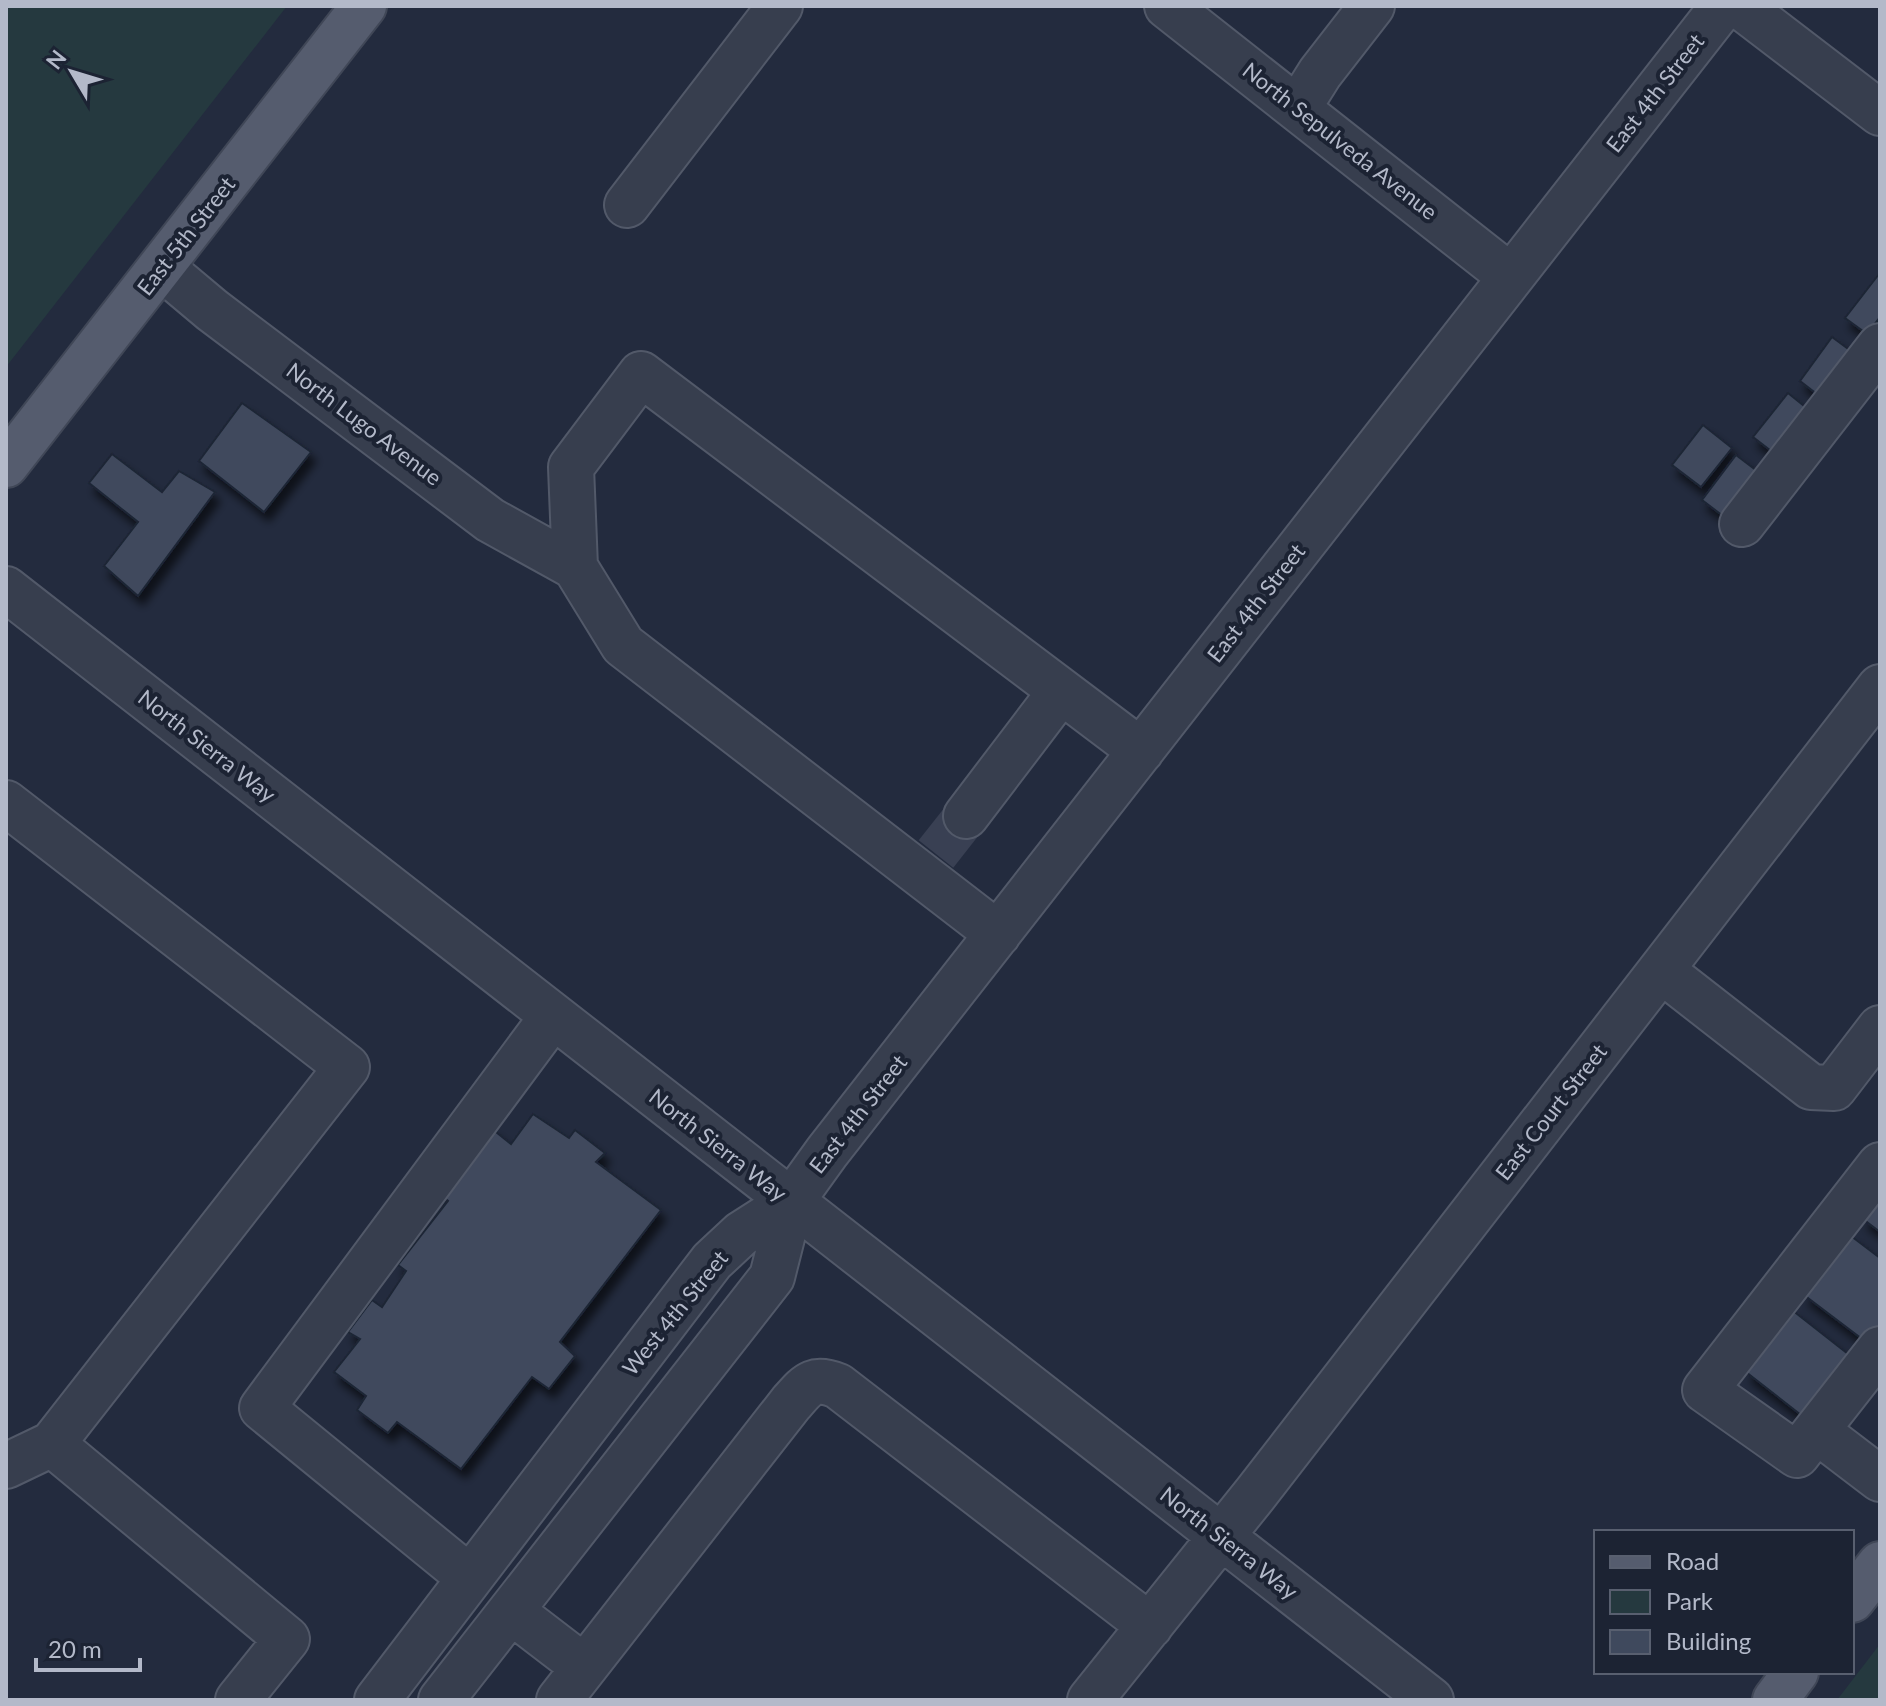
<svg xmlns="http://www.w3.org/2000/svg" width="1886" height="1706" font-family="Lato,sans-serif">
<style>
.green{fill:#25393f}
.building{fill:#3f495d;stroke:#1e2535;stroke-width:2;filter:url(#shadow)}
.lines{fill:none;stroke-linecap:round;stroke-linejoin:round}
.minor-tunnel{stroke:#394053;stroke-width:44;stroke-dasharray:44 22;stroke-linecap:butt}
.minor-casing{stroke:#525969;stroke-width:48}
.major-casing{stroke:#404757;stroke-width:48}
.minor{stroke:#373e4e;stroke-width:44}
.major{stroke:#555c6e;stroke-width:44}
.labels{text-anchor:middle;stroke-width:8;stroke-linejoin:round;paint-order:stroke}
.street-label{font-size:22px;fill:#b3b9c9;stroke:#1c2333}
</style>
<defs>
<filter id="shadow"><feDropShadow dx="5" dy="9" stdDeviation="4" flood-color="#0009"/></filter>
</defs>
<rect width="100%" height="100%" fill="#232b3e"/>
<path class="green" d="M6 6H287L6 367Z
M1880 1644V1700H1837Z"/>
<path class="building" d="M1879 274 1880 317 1867 334 1845 318Z
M1832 337 1855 354 1822 398 1800 381Z
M1788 393 1809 410 1775 454 1753 437Z
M242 403 311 452 264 512 199 461Z
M1703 425 1732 448 1701 487 1672 465Z
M112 454 162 492 179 471 215 492 138 596 104 566 138 522 89 483Z
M1736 455 1761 474 1727 519 1702 500Z
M533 1114 569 1138 575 1130 605 1153 596 1162 661 1210 560 1342 575 1356 549 1389 532 1377 461 1469 397 1422 388 1433 357 1410 366 1396 334 1372 360 1339 348 1332 372 1300 382 1307 406 1271 398 1265 448 1201 440 1194 491 1128 511 1144Z
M1880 1198V1232L1863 1219Z
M1851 1236 1880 1258V1331L1870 1345 1804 1295Z
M1792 1310 1857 1361 1810 1422 1746 1372Z"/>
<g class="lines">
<path class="minor-tunnel" d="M936 854 966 816"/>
<g class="minor-casing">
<path id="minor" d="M1167 6 1511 277
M1740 6 1880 113
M1298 108 1320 73 1372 6
M627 205 780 6
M162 268 212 310 490 520 575 567
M1742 524 1880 346
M6 589 1431 1700
M6 803 347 1067 52 1444 6 1466
M966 816 1061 691
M998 934 623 645 575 567 571 467 641 374 1141 751
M1661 970 1811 1087 1834 1088 1880 1028
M1880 1165 1705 1390 1797 1455 1880 1349
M1817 1431 1880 1479
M52 1444 287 1639 238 1700
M470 1578 262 1408 553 1016
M511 1611 584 1667
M377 1700 712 1261 741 1234 791 1202 827 1152 1723 6
M441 1700 772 1277 791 1202
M559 1700 791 1403C808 1384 813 1376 838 1386L1150 1626
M1090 1700 1256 1493 1880 687"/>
</g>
<g class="major-casing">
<path id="major" d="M6 465 364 6
M1852 1600 1880 1564
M1775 1700 1796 1672"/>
</g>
<use href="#minor" class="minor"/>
<use href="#major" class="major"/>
</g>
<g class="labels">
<g class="street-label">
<text transform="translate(1655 93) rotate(-52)" y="8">East 4th Street</text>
<text transform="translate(1340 141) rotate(38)" y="8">North Sepulveda Avenue</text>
<text transform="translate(186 236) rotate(-52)" y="8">East 5th Street</text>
<text transform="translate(364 424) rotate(37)" y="8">North Lugo Avenue</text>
<text transform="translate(1256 603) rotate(-52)" y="8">East 4th Street</text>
<text transform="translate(207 746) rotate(38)" y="8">North Sierra Way</text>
<text transform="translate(1551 1112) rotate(-52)" y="8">East Court Street</text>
<text transform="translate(858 1114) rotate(-52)" y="8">East 4th Street</text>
<text transform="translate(718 1145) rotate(38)" y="8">North Sierra Way</text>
<text transform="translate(675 1313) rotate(-51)" y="8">West 4th Street</text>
<text transform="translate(1229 1543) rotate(38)" y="8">North Sierra Way</text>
</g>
</g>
<rect width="1886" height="1706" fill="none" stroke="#b3b9c9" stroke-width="16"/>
<rect x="1594" y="1530" width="260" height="144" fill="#1c2333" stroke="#585f6f" stroke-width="2"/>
<rect x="1610" y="1556" width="40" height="12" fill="#555c6e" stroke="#585f6f" stroke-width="2"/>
<text x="1666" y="1570" font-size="24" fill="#b3b9c9">Road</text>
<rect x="1610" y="1590" width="40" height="24" fill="#25393f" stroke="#585f6f" stroke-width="2"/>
<text x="1666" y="1610" font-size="24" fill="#b3b9c9">Park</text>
<rect x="1610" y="1630" width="40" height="24" fill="#3f495d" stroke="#585f6f" stroke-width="2"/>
<text x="1666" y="1650" font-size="24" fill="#b3b9c9">Building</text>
<g transform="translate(72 72) rotate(308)" stroke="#1c2333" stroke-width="6" paint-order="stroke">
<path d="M0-6L14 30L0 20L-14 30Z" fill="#b3b9c9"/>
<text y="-12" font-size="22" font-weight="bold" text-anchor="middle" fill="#b3b9c9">N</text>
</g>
<path d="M36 1658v12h104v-12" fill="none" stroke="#b3b9c9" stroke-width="4"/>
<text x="48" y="1658" font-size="24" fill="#b3b9c9" stroke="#1c2333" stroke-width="6" paint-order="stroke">20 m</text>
</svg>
